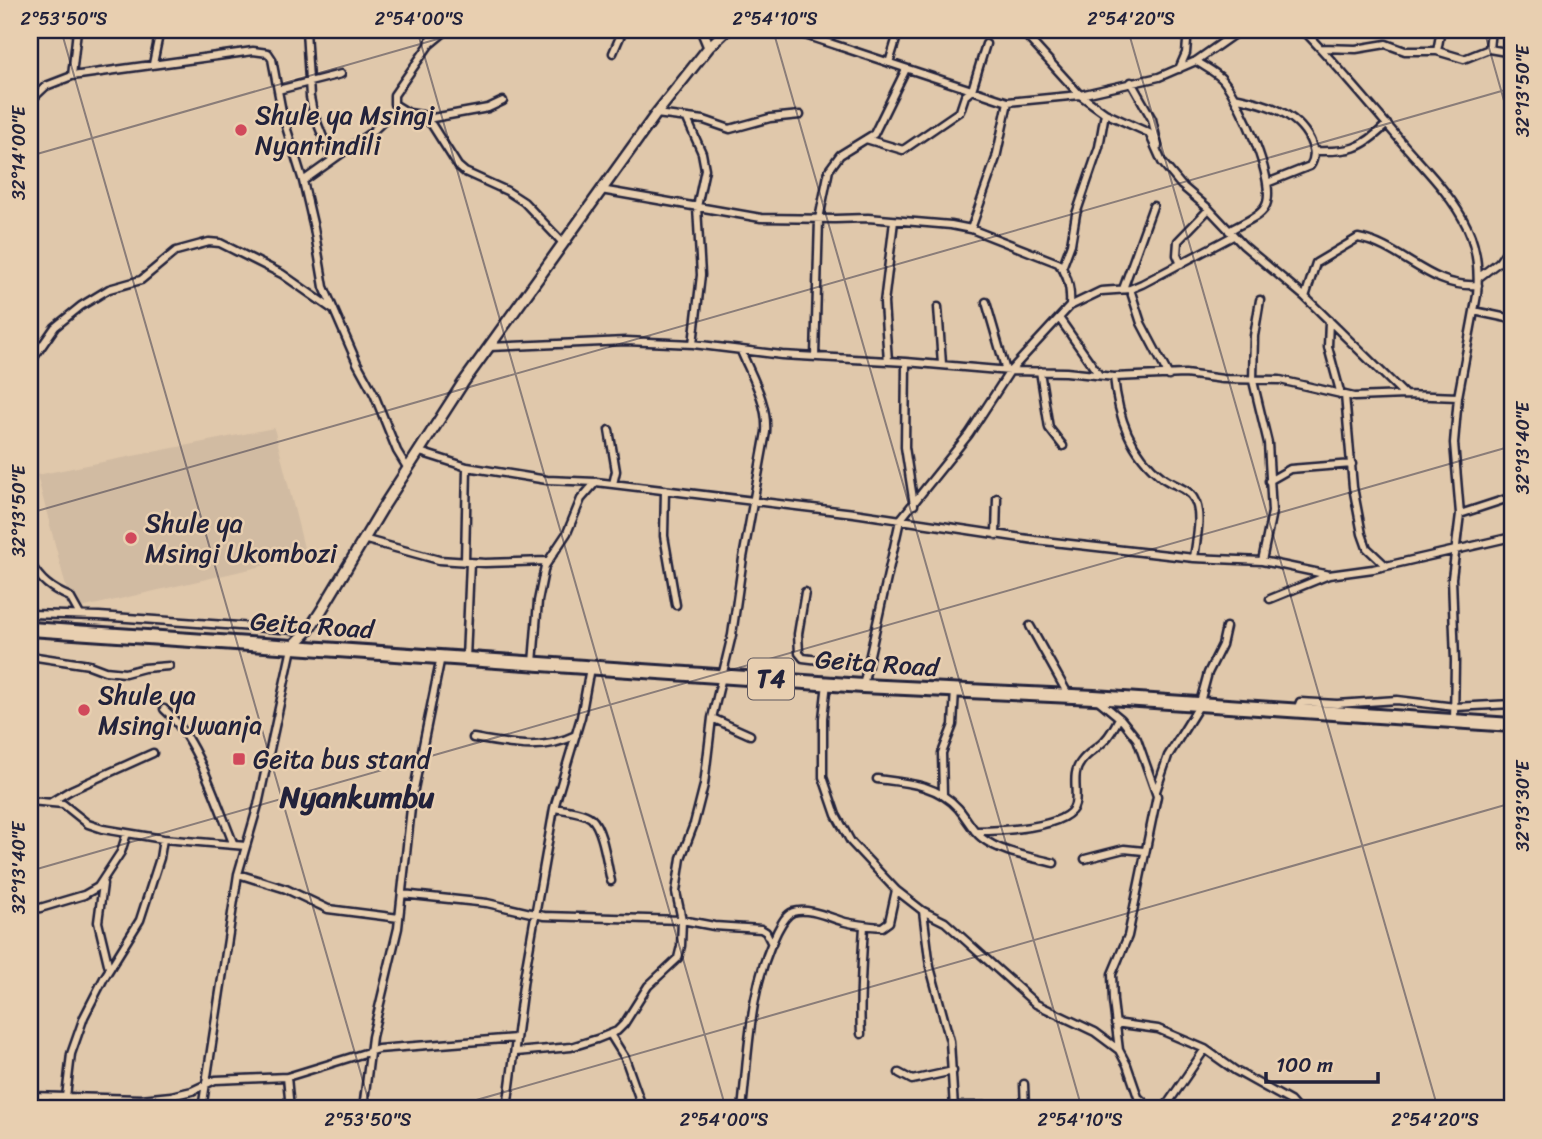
<svg xmlns="http://www.w3.org/2000/svg" width="1542" height="1139" font-family="Sriracha,sans-serif">
<style>
.built{fill:#d1bba2}
.lines{fill:none;stroke-linecap:round;stroke-linejoin:round}
.street-casing{stroke:#22223b;stroke-width:11}
.secondary-casing{stroke:#22223b;stroke-width:14}
.highway-casing{stroke:#22223b;stroke-width:18}
.street{stroke:#e8cfb0;stroke-width:6}
.secondary{stroke:#e8cfb0;stroke-width:9}
.highway{stroke:#e8cfb0;stroke-width:12}
.ticks{fill:none;stroke:#22223b;stroke-width:2;stroke-opacity:0.45}
.poi-dot{fill:#d1495b;stroke:#e8cfb0;stroke-width:2.5}
.labels{text-anchor:middle;stroke-width:5;stroke-linejoin:round;paint-order:stroke}
.shield{fill:#e8cfb0;stroke:#5d565e;stroke-width:2}
.shield-label{font-size:24px;font-weight:bold;fill:#22223b}
.poi-label{font-size:26px;fill:#22223b;stroke:#e8cfb0;text-anchor:start}
.street-label{font-size:26px;fill:#22223b;stroke:#e8cfb0}
.quarter-label{font-size:30px;font-weight:bold;fill:#22223b;stroke:#e8cfb0}
.neatline{fill:none;stroke:#22223b;stroke-width:2.5}
.ticks-label{font-size:18px;text-anchor:middle;fill:#22223b}
</style>
<rect width="100%" height="100%" fill="#e0c8ab"/>
<filter id="ink" filterUnits="userSpaceOnUse"><feTurbulence type="fractalNoise" baseFrequency=".0143" numOctaves="2"/><feDisplacementMap in="SourceGraphic" scale="14" xChannelSelector="R" yChannelSelector="G"/><feConvolveMatrix kernelMatrix="1 2 1 2 8 2 1 2 1" color-interpolation-filters="sRGB"/></filter>
<g filter="url(#ink)">
<path class="built" d="M274 428 306 556 72 610 37 475Z"/>
<g class="lines">
<g class="street-casing">
<path id="street" d="M306 30 310 97 313 112 332 160
M790 30 1008 102 1080 95 1159 77 1196 61 1240 30
M1021 30 1080 95 1105 113 1149 133 1162 162 1181 185 1209 209 1243 245 1305 297 1405 395
M1303 30C1339 67 1372 107 1405 146 1427 171 1453 197 1467 227 1477 248 1479 272 1477 295L1458 397 1454 443 1460 514 1452 578 1455 661 1454 722
M429 45 432 30
M1321 48 1356 49 1386 44 1405 51H1437L1464 59 1489 49 1512 53
M1489 49 1491 30
M1437 51 1441 30
M613 53 623 30
M1196 61C1205 67 1216 72 1223 80 1239 99 1279 185 1265 207 1259 218 1239 224 1229 231
M889 63 899 30
M153 64 160 30
M1179 69 1186 53 1188 30
M72 76 77 30
M1131 82 1152 119 1158 146
M278 90 341 74
M1234 97C1263 103 1296 111 1310 140 1314 149 1316 157 1310 166L1267 183
M30 101 46 86 72 76 253 51 268 53 272 59 283 117 303 181 314 228 324 287 357 363 374 394 397 451 408 469
M407 112 394 104V95L429 45 447 30
M656 114 704 120 730 129 770 118 800 115
M427 119 488 108 503 101
M687 119 702 153 705 169 697 207 701 275 693 344
M866 139 903 150 960 111 965 96 972 90 986 44
M1314 151C1349 152 1361 150 1387 124
M303 181 373 131 389 116 409 113 422 115 432 125 458 166 465 172 507 191 524 202 562 242
M601 190 761 218 835 219 868 218 951 225 971 229 1058 263C1068 274 1071 291 1070 306
M971 229 996 158 1008 102
M1181 264 1177 255 1178 241 1209 209
M1062 268 1071 244 1076 214 1099 147 1105 113
M1478 278 1499 262 1512 243
M1123 289 1153 206
M1130 289 1141 323 1169 376
M1305 297 1316 263 1358 238C1402 246 1430 289 1478 285
M1260 300 1254 336 1253 381 1268 443 1272 512 1262 561
M986 302 1006 371
M938 307 942 364
M1474 311 1512 319
M1059 318 1099 375
M1329 320 1328 347 1341 395
M489 347 626 341 693 344 782 355 906 362 1010 371 1066 372 1114 377 1185 374 1223 379 1280 380 1354 397 1405 395 1458 397
M815 357 819 219 829 170 840 155 874 134 906 69
M888 361 884 303 894 221
M906 362 905 447 914 505
M30 363 55 327 81 306 109 289 141 280 176 251 209 242 220 243 282 274 332 309
M1040 371 1049 428 1063 446
M1114 377C1118 417 1130 453 1163 478 1172 485 1188 488 1194 499 1203 514 1196 541 1194 558
M1345 395 1353 487 1362 534 1367 548 1386 566
M609 430 616 471 613 484
M420 452 467 467 547 480 596 482 854 513 1035 540 1194 558 1262 561 1329 575
M1269 481 1290 469 1352 464
M665 490 664 536 676 605
M1460 514 1512 497
M996 535 997 498
M363 539 439 560 485 563 547 561
M465 562 467 467
M30 563C41 581 51 589 70 597L80 615
M805 592 798 634 799 653 803 658 868 666
M1270 599 1329 575 1373 569 1512 537
M30 614 99 616 308 631
M1030 626 1069 696
M30 656 89 665 105 671 125 673 144 668 169 666
M466 659 470 562
M533 663 538 601 545 566 567 533 581 499 596 482
M827 683 823 718V777L836 815 851 842 896 890 923 911 945 922 1036 1004 1095 1032 1119 1050 1127 1065 1138 1097 1151 1109
M863 686 900 520 969 434 1010 371 1070 306 1101 291 1130 289 1142 284 1233 236
M1098 700 1121 719 1137 739 1157 796 1128 936 1112 974 1113 1001 1119 1050
M164 709C197 738 217 804 234 845
M1297 710 1300 702 1337 704 1397 700 1455 707 1512 704
M712 718 750 735
M473 738C510 744 542 752 576 735
M877 779C908 783 936 784 958 808 966 817 972 830 982 838 1001 853 1032 857 1054 863
M1156 791 1168 756 1199 706 1208 673 1222 645 1226 627
M943 794 942 753 953 725 955 690
M30 801 63 804 88 824 103 829 163 839 246 846
M51 802 71 790 153 753
M554 808C565 810 582 811 591 818 603 828 607 865 611 881
M975 831C995 831 1070 829 1075 804 1078 790 1071 774 1081 762 1087 753 1098 748 1105 740 1111 734 1115 726 1119 718
M1085 859 1124 849 1144 851
M238 874 286 889 328 909 399 918
M103 884 98 922 109 968
M402 894 487 903 544 916 682 920 714 926 761 929 766 932 772 944
M30 911 84 895 98 887 121 852 127 833
M923 911 930 967 950 1041 954 1109
M1115 1023 1158 1029 1205 1049 1236 1071 1290 1101 1297 1109
M610 1034 625 1058 643 1109
M861 1034C859 998 862 962 864 926
M516 1052 571 1047 597 1039 617 1031 624 1024 648 986 678 958 681 946 682 920 676 892 681 858 694 824 704 785 712 718 732 635 743 558 766 432C768 403 752 377 741 351
M899 1073 912 1080 953 1071
M287 1077 290 1109
M1024 1084 1025 1109
M30 1096 141 1099 171 1096 192 1091 215 1080 287 1077 378 1049 516 1038
M954 1106H989L995 1109
M67 1109 66 1097 71 1054 84 1017 104 978 140 920 160 858 163 839
M202 1109 238 874 258 805 292 648
M363 1109 372 1037 398 928 412 799 441 657
M507 1109 524 978 550 831 554 808 581 717 590 668
M742 1109C749 1050 749 987 777 932 781 925 785 915 793 912 809 907 830 918 845 922 857 925 870 926 882 927L889 922 896 890
M1164 1109 1205 1049"/>
</g>
<g class="secondary-casing">
<path id="secondary" d="M702 30 709 47
M292 647 308 631 321 611 385 504 463 383 656 114 709 47 727 30"/>
</g>
<g class="highway-casing">
<path id="highway" d="M30 629 863 686 1094 697 1512 725"/>
</g>
<use href="#street" class="street"/>
<use href="#secondary" class="secondary"/>
<use href="#highway" class="highway"/>
</g>
</g>
<path class="ticks" d="M61 30 371 1109M417 30 726 1109M773 30 1082 1109M1128 30 1438 1109M1484 30 1512 129M30 156 469 30M30 513 1512 88M30 871 1512 446M445 1109 1512 803"/>
<g class="poi-dot">
<circle cx="241" cy="130" r="7"/>
<circle cx="131" cy="538" r="7"/>
<circle cx="84" cy="710" r="7"/>
<rect x="232" y="752" width="14" height="14" rx="3.5"/>
</g>
<g class="labels">
<rect class="shield" x="748" y="658.5" width="46" height="41" rx="5"/>
<g class="shield-label">
<text x="771" y="687">T4</text>
</g>
<g class="poi-label">
<text x="255" y="124">Shule ya Msingi<tspan x="255" dy="30">Nyantindili</tspan></text>
<text x="145" y="532">Shule ya<tspan x="145" dy="30">Msingi Ukombozi</tspan></text>
<text x="98" y="704">Shule ya<tspan x="98" dy="30">Msingi Uwanja</tspan></text>
<text x="253" y="768">Geita bus stand</text>
</g>
<g class="street-label">
<text transform="translate(312 625) rotate(4)" y="9">Geita Road</text>
<text transform="translate(877 663) rotate(4)" y="9">Geita Road</text>
</g>
<g class="quarter-label">
<text x="357" y="807">Nyankumbu</text>
</g>
</g>
<rect width="1542" height="1139" fill="none" stroke="#e8cfb0" stroke-width="77"/>
<path d="M1266 1072v10h112v-10" fill="none" stroke="#22223b" stroke-width="3.5"/>
<text x="1276" y="1072" font-size="21" fill="#22223b" stroke="#e8cfb0" stroke-width="5" paint-order="stroke">100 m</text>
<rect x="38" y="38" width="1466" height="1062" class="neatline"/>
<g class="ticks-label">
<text x="64" y="25">2°53'50"S</text>
<text x="419" y="25">2°54'00"S</text>
<text x="775" y="25">2°54'10"S</text>
<text x="1131" y="25">2°54'20"S</text>
<text transform="translate(1523 91) rotate(-90)" y="6">32°13'50"E</text>
<text transform="translate(19 153) rotate(-90)" y="6">32°14'00"E</text>
<text transform="translate(1523 448) rotate(-90)" y="6">32°13'40"E</text>
<text transform="translate(19 511) rotate(-90)" y="6">32°13'50"E</text>
<text transform="translate(1523 806) rotate(-90)" y="6">32°13'30"E</text>
<text transform="translate(19 868) rotate(-90)" y="6">32°13'40"E</text>
<text x="368" y="1126">2°53'50"S</text>
<text x="724" y="1126">2°54'00"S</text>
<text x="1080" y="1126">2°54'10"S</text>
<text x="1435" y="1126">2°54'20"S</text>
</g>
</svg>
